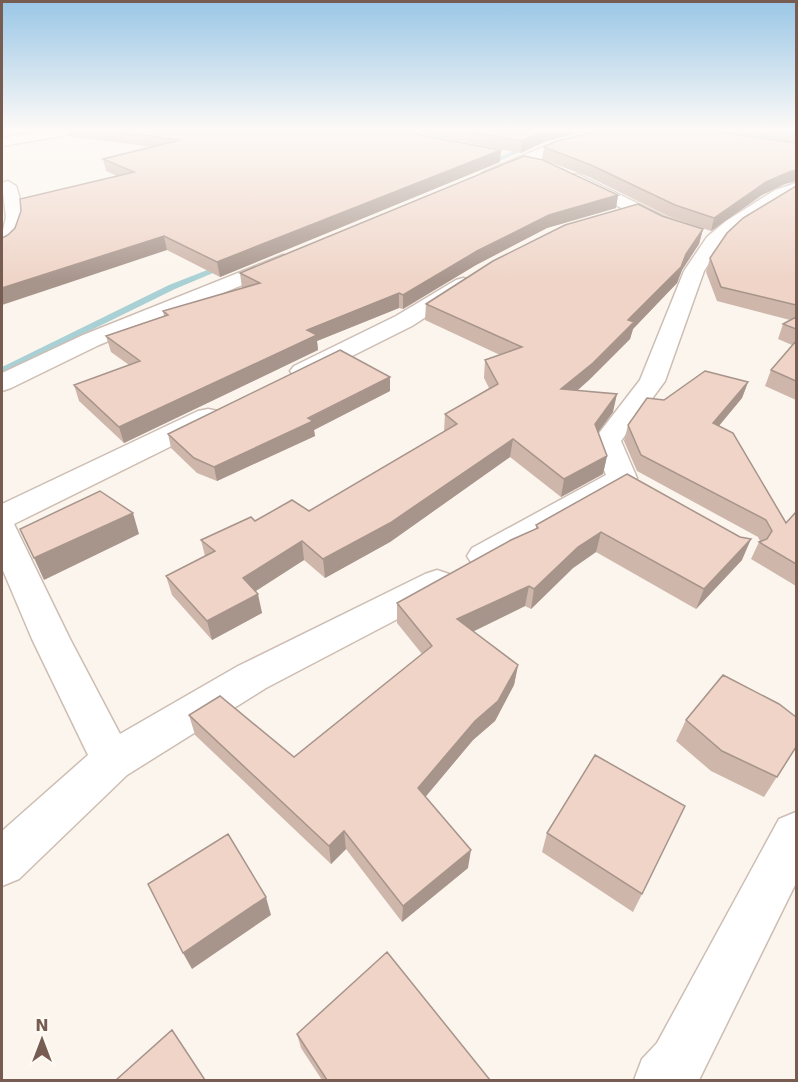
<svg xmlns="http://www.w3.org/2000/svg" width="798" height="1082" font-family="'DejaVu Sans',sans-serif">
<style>
.lines{fill:none;stroke-linecap:round;stroke-linejoin:round}
.stream{fill:#a9d1d5;fill-rule:evenodd}
.minor-casing{stroke:#cdbdb3;stroke-width:3}
.minor{fill:#fff;fill-rule:evenodd}
.wall{fill:#ceb6ab}
.shaded-wall{fill:#a7948b}
.building{fill:#efd4c7;stroke:#a7948b;stroke-width:1.5}
</style>
<rect width="100%" height="100%" fill="#fbf5ed"/>
<g class="lines">
<path class="stream" d="M556 131H564L484 168 481 166Z
M225 263 232 265 175 289 2 374V367L169 285Z"/>
<g class="minor-casing">
<path id="minor" d="M42 131H73L66 135 2 146V138Z
M595 131H623L621 134C573 146 539 158 494 179L488 181 480 176 482 173 546 146Z
M577 174 676 222 679 226 676 230H664L571 182 569 179 571 176Z
M8 181 16 186C23 207 32 243 2 251V235L6 217 2 183Z
M796 183V194L738 229 721 245 704 271 665 381 621 441 637 478 633 485 496 564 484 568 472 564 467 556 472 548 606 475 593 441 640 380 684 271 707 237 726 221 775 190Z
M283 255 290 257 293 261 290 265 99 345 11 388 2 391V373L83 335Z
M463 278 470 280 474 284 470 288 412 326 312 376 303 379 294 376 290 371 294 366 396 316 456 280Z
M208 409 218 411 222 417 218 423 14 524 70 639 120 734 238 666 425 574 437 570 449 574 454 583 449 592 266 688 127 775 19 879 2 886V831L88 755 32 639 2 568V504L198 411Z
M796 812V883L699 1080H634L642 1059 657 1043 779 819Z"/>
</g>
<use href="#minor" class="minor"/>
</g>
<path class="wall" d="M68 131H409L425 136 501 150 500 162 220 277 167 250 8 235 117 176 106 171 103 159 152 147 69 136Z
M417 131H584L544 142 521 153 429 135Z
M718 131H796V143Z
M796 143V181L785 184 762 195 711 231 672 218 589 177 542 159 544 147Z
M796 186V400L765 386 771 370 792 345 778 339 783 324 790 320 717 301 706 272 710 258Z
M618 195 616 208 547 228 476 265 403 309 399 308 317 341 318 350 124 443 79 401 74 385 129 365 111 352 106 336 164 316 163 311 243 288H242L240 273Z
M662 216 703 229 699 244 682 270 677 283 633 329 630 339 589 380 577 391 613 412 598 432 607 456 603 474 561 497 510 457 390 542 325 578 304 560 256 591 262 613 212 640 172 595 166 576 205 556 201 540 255 521 309 511 444 432 445 414 489 388 484 378 485 360 500 355 425 320 426 304Z
M748 382 742 398 719 426 786 523 796 512V586L751 559 759 542 760 541 758 537 637 471 624 441 628 425 664 400Z
M390 391 314 430 315 436 217 481 197 473 171 448 168 434Z
M627 474 742 560 696 609 596 552 573 568 531 609 525 606 473 631 518 665 514 685 495 721 473 740 425 797 468 868 402 922 346 849 331 864 195 735 189 715 294 757 422 654 397 623V603L536 529V525Z
M686 720 796 747 764 797 711 771 676 741Z
M547 833 642 894 633 912 542 852Z
M297 1034 490 1080H322L301 1048Z"/>
<path class="shaded-wall" d="M545 131H584L544 142 521 153 522 141Z
M501 150 500 162 220 277 217 262Z
M796 170V181L785 184 762 195 711 231 714 218 766 182 789 172Z
M618 195 616 208 547 228 476 265 403 309V295L477 251 549 215Z
M703 229 699 244 682 270 677 283 633 329 630 339 589 380 558 407 561 389 628 320 686 254Z
M164 236 167 250 2 305V288Z
M399 293V308L317 341 318 350 124 443 119 427 307 330Z
M390 377V391L314 430 315 436 217 481 214 467Z
M748 382 742 398 707 440 713 423Z
M617 394 613 412 591 442 595 424Z
M513 439 510 457 390 542 325 578 323 559Z
M607 456 603 474 561 497 564 479Z
M133 513 139 534 44 580 34 558Z
M601 532 596 552 573 568 531 609 534 589 578 547Z
M751 539 742 560 696 609 704 589Z
M302 541 304 560 246 597 243 578Z
M529 586 525 606 456 640 457 619Z
M258 594 262 613 212 640 207 621Z
M518 665 514 685 495 721 473 740 417 807 418 788Z
M344 831 346 849 331 864 329 846Z
M471 850 468 868 402 922 403 906Z
M266 897 271 915 192 969 183 953Z"/>
<path class="building" d="M112 131H409L425 136 501 150 217 262 164 236 2 288V238L8 235 15 228 21 211 20 199 134 172 103 159 180 140Z
M466 131H545L522 141Z
M600 131H710L796 143V170L789 172 766 182 714 218 675 205 591 165 544 147 557 141Z
M524 156 543 160 618 195 549 215 477 251 403 295 399 293 307 330 317 335 119 427 74 385 140 361 106 336 168 315 163 311 260 283 240 273Z
M796 186V305L721 287 710 258 727 233 743 218Z
M638 204 662 216 703 229 686 254 681 267 628 320 634 322 593 363 561 389 617 394 595 424 607 456 564 479 513 439 390 523 323 559 302 541 243 578 258 594 207 621 166 576 215 551 201 540 251 517 255 521 292 500 309 511 457 424 445 414 498 384 485 360 522 347 426 304 493 261 565 225Z
M796 317V329L783 324Z
M796 341V381L771 370Z
M340 350 390 377 308 418 313 421 214 467 194 458 168 434Z
M705 371 748 382 713 423 733 433 786 523 796 512V564L759 542 767 539 772 531 766 520 641 455 628 425 647 398 664 400Z
M627 474 740 537 751 539 704 589 601 532 578 547 534 589 529 586 457 619 518 665 498 701 475 721 418 788 471 850 403 906 344 831 329 846 189 715 220 696 294 757 432 646 397 603 511 540 538 528 536 525Z
M100 491 133 513 34 558 20 529Z
M723 675 779 704 796 717V747L777 777 722 751 686 720Z
M595 755 685 806 642 894 547 833Z
M228 834 266 897 183 953 148 884Z
M387 952 490 1080H327L297 1034Z
M172 1030 205 1080H116Z"/>
<linearGradient id="sky" x2="0" y2="1"><stop stop-color="#99c6e6"/><stop offset="0.46" stop-color="#fdfaf7"/><stop offset="1" stop-color="#fdfaf7" stop-opacity="0"/></linearGradient>
<rect width="798" height="282" fill="url(#sky)"/>
<rect width="798" height="1082" fill="none" stroke="#765c51" stroke-width="6"/>
<g transform="translate(42 1040)" stroke="#fef9f3" stroke-width="4.5" paint-order="stroke">
<path d="M0-4.5L10 22L0 15L-10 22Z" fill="#765c51"/>
<text y="-9" font-size="16" font-weight="bold" text-anchor="middle" fill="#765c51">N</text>
</g>
</svg>
